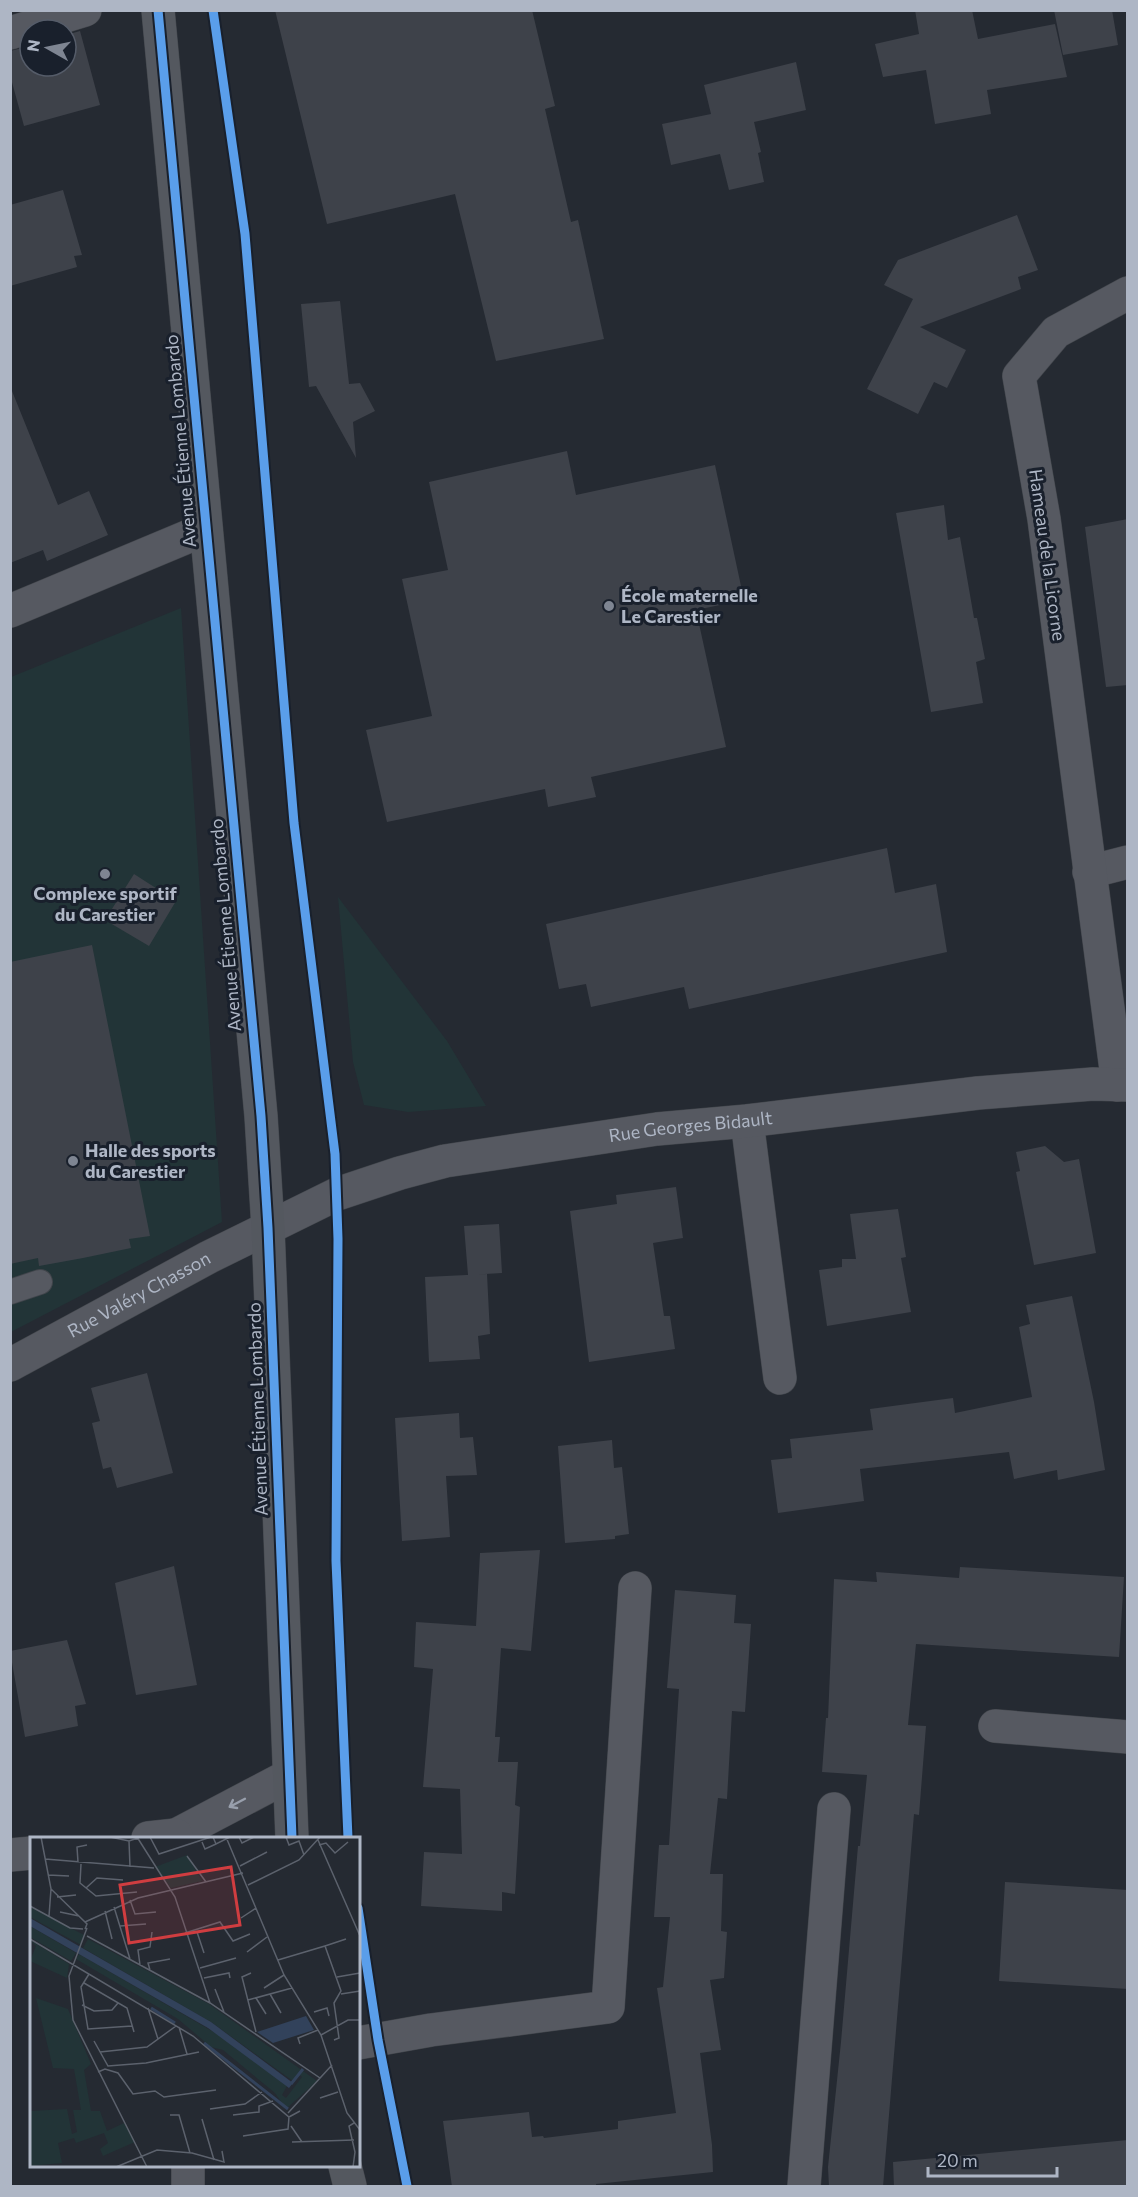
<svg xmlns="http://www.w3.org/2000/svg" width="1138" height="2197" viewBox="0 0 1138 2197" font-family="Commissioner,sans-serif">
	<rect width="100%" height="100%" fill="#252a32"/>
	<!-- green -->
	<path fill="#223437" d="M181,608L222,1222L11,1332V677Z
		M338,897L447,1041L486,1106L408,1112L364,1105L353,1062Z"/>
	<!-- building -->
	<path fill="#3e424a" d="M275,10H532L555,106L545,109L571,222L578,220L604,339L496,361L455,194L327,224Z
		M915,10H972L978,39L1055,24L1067,77L987,90L991,114L935,124L926,70L883,77L875,44L919,34Z
		M1054,10H1112L1118,45L1063,55Z
		M80,31L100,105L24,126L10,75V51L30,46V66H66V35Z
		M796,62L806,110L754,122L761,152L758,153L764,182L729,190L720,154L671,165L662,124L711,114L704,85Z
		M63,190L82,255L74,256L77,267L10,286V205Z
		M1017,215L1038,270L1018,277L1021,289L920,327L966,350L947,388L934,382L918,414L867,389L913,299L884,285L898,260Z
		M340,301L349,384L360,383L375,411L353,422L356,458L316,386L309,387L301,304Z
		M10,391H12L58,505L89,491L108,535L47,561L43,550L10,563Z
		M567,451L576,495L715,465L744,600L696,610L726,747L591,777L596,797L548,807L545,789L387,822L366,730L432,716L402,579L448,570L429,482Z
		M944,505L948,540L960,537L974,618H977L985,659L976,662L983,703L931,712L896,513Z
		M1128,519V685L1106,687L1085,527Z
		M887,848L895,893L936,884L947,952L689,1009L684,987L591,1007L586,984L559,989L546,924Z
		M134,874L176,901L149,946L105,920Z
		M92,945L150,1236L129,1239L131,1248L83,1258L39,1266L38,1258L10,1264V962Z
		M1045,1146L1064,1162L1079,1159L1096,1253L1034,1265L1016,1172L1020,1171L1016,1152Z
		M676,1187L683,1238L653,1243L664,1316H670L675,1349L589,1362L570,1211L617,1204L616,1195Z
		M898,1209L906,1257L901,1258L911,1312L827,1326L819,1270L842,1267V1259H856L850,1214Z
		M499,1224L502,1273L468,1275L464,1226Z
		M487,1274L490,1334L478,1336L480,1359L429,1362L425,1277Z
		M1072,1296L1094,1402L1105,1470L1058,1480L1057,1470L1014,1479L1009,1452L860,1469L864,1501L778,1513L771,1460L792,1458L790,1439L873,1430L870,1409L953,1398L955,1413L1032,1397L1019,1327L1030,1324L1026,1305Z
		M147,1373L173,1473L117,1488L111,1467L103,1469L92,1423L100,1421L91,1388Z
		M459,1413L460,1438L473,1437L477,1475L446,1476L450,1537L402,1541L395,1418Z
		M612,1440L614,1468L622,1467L629,1534L615,1536V1539L565,1543L558,1446Z
		M540,1550L531,1651L501,1648L495,1737H500L498,1762H518L515,1805L520,1807L515,1894L502,1892V1911L421,1906L424,1852L462,1854L460,1789L423,1787L433,1669L414,1667L416,1622L476,1626L480,1553Z
		M174,1566L197,1685L136,1695L115,1583Z
		M960,1567L1124,1577L1119,1657L916,1644L908,1725L926,1726L919,1815L914,1814L883,2187H829L828,2167L841,2042L858,1846H860L867,1775L822,1772L826,1718H828L834,1579L877,1582L876,1572L959,1578Z
		M675,1590L736,1595L734,1623L751,1624L745,1712L732,1711L727,1799L718,1798L710,1874H723L721,1931L727,1932L724,1978L710,1980L721,2050L700,2053L712,2145L713,2172L596,2184V2187H452L443,2121L529,2112L532,2137L543,2136L544,2138L618,2129V2121L676,2113L657,1988L663,1987L670,1917H654L659,1845H669L679,1689L667,1688Z
		M67,1640L86,1704L75,1706L78,1726L25,1737L10,1651Z
		M1005,1882L1128,1890V1989L999,1981Z
		M1128,2140V2187H894L893,2162Z"/>
	<g fill="none" stroke-linecap="round" stroke-linejoin="round">
		<defs>
			<path id="lane" d="M10,1292L40,1282"/>
			<g id="street">
				<path d="M10,33L85,10"/>
				<path d="M10,611L206,529"/>
				<path d="M1089,872L1128,862"/>
				<path d="M1118,1085L1044,519L1019,376L1056,332L1128,293"/>
				<path d="M747,1121L780,1378"/>
				<path id="s1" d="M10,1365L209,1257L337,1194L400,1173L445,1161L657,1129L747,1121L978,1093L1093,1084L1128,1085"/>
				<path d="M995,1726L1128,1737"/>
				<path d="M176,1835L288,1776"/>
				<path d="M148,1838L176,1835L177,1838"/>
				<path d="M10,1855L32,1853"/>
				<path d="M358,2043L431,2030L608,2007L635,1588"/>
				<path d="M188,2186V2166"/>
				<path d="M804,2186L834,1809"/>
			</g>
			<path id="secondary" d="M158,10L261,1116L268,1228L292,1838
				M345,2166L350,2186"/>
		</defs>
		<!-- lane casing -->
		<use href="#lane" stroke="#41454b" stroke-width="26"/>
		<!-- street casing -->
		<use href="#street" stroke="#41454b" stroke-width="34"/>
		<!-- secondary casing -->
		<use href="#secondary" stroke="#41454b" stroke-width="34"/>
		<!-- lane -->
		<use href="#lane" stroke="#565961" stroke-width="24"/>
		<!-- street -->
		<use href="#street" stroke="#565961" stroke-width="33"/>
		<!-- secondary -->
		<use href="#secondary" stroke="#54585f" stroke-width="33"/>
		<defs>
			<path id="cycleway" d="M158,10L261,1116L268,1228L292,1838
				M213,10L245,234L294,823L335,1154L338,1239L336,1561L348,1838
				M358,1908L378,2040L407,2186"/>
		</defs>
		<!-- cycleway casing -->
		<use href="#cycleway" stroke="#19202c" stroke-width="13"/>
		<!-- cycleway -->
		<use href="#cycleway" stroke="#5a9eea" stroke-width="9"/>
	</g>
	<!-- one-way arrows -->
	<defs><path id="oneway-shaft" d="M-6 0H5M1.5-3L5.5 0L1.5 3" fill="none" stroke-width="1.6" stroke-linecap="round" stroke-linejoin="round" transform="scale(1.5)"/></defs>
	<use stroke="#989fac" href="#oneway-shaft" transform="translate(237 1803) rotate(152)"/>
	<!-- markers -->
	<g fill="#7e8592" stroke="#19202c" stroke-width="2">
		<circle cx="609" cy="606" r="6"/>
		<circle cx="105" cy="874" r="6"/>
		<circle cx="73" cy="1161" r="6"/>
	</g>
	<g text-anchor="middle" stroke-width="6" stroke-linejoin="round" paint-order="stroke">
		<!-- street labels -->
		<g font-size="18" fill="#aeb6c5" stroke="#19202c">
			<text transform="translate(181 441) rotate(-95)" y="6">Avenue Étienne Lombardo</text>
			<text transform="translate(1047 555) rotate(82)" y="6">Hameau de la Licorne</text>
			<text transform="translate(226 925) rotate(-95)" y="6">Avenue Étienne Lombardo</text>
			<text dy="6" stroke="none"><textPath href="#s1" startOffset="730">Rue Georges Bidault</textPath></text>
			<text dy="6" stroke="none"><textPath href="#s1" startOffset="147">Rue Valéry Chasson</textPath></text>
			<text transform="translate(258 1409) rotate(-92)" y="6">Avenue Étienne Lombardo</text>
		</g>
		<!-- poi labels -->
		<g font-size="18" font-weight="bold" fill="#aeb6c5" stroke="#19202c" text-anchor="start">
			<text x="621" y="602">École maternelle<tspan x="621" dy="21">Le Carestier</tspan></text>
			<text x="105" y="900" text-anchor="middle">Complexe sportif<tspan x="105" dy="21">du Carestier</tspan></text>
			<text x="85" y="1157">Halle des sports<tspan x="85" dy="21">du Carestier</tspan></text>
		</g>
	</g>
	<!-- overview -->
	<g transform="translate(30 1837)">
		<rect width="330" height="330" fill="#252a32"/>
		<path d="M157,18L172,44L141,51L125,30ZM0,70L54,98L51,108L0,80ZM0,89L46,116L41,124L0,100ZM58,102L179,167L287,244L256,272L245,256L193,213L181,210L148,182L46,122L49,117L194,201L257,249L252,258L256,261L272,240L268,237L263,244L181,185L53,111ZM0,103L39,127L37,141L0,124L6,109ZM6,161L38,172L61,227L54,233L61,274H70L77,294L94,286L105,305L73,319L70,312L78,306L74,296L46,306L44,301L28,306L32,326L0,329V274L37,272L42,297L47,295L43,273H51L44,232L23,231Z" fill="#223437"/>
		<path d="M0,81L181,185L263,246L259,251L178,191L0,89ZM276,179L284,193L243,206L227,195Z" fill="#32425b"/>
		<path fill="none" stroke="#32425b" stroke-width="3" d="M121,171L145,186M174,206L258,272M261,247L273,232"/>
		<path fill="none" stroke="#5c626d" stroke-width="1.5" d="M11,0L21,52L57,87L55,92M21,0H40M80,0L99,4L108,1M107,0L145,60L180,166M120,0L129,17L181,0M183,0L186,7L200,0M196,0L254,138L291,198L317,276L330,293M209,0L212,6L224,0M256,0L259,8L269,4L274,18M288,3L330,99M99,4L100,30M172,5L175,12L186,7M289,8L296,6L305,16L318,5M157,19L176,45M15,22L124,31M48,25L47,10L57,8M51,27L50,46L66,59L107,55M210,29L237,15M18,38L39,39M218,48L269,23L290,0M56,51L67,41L93,43M27,60L46,58M100,63L105,77L126,75M0,69L40,91L53,92M84,70L100,122M75,74L82,102M30,75L49,79M19,79L21,52M211,81L226,71M55,85L108,61L213,36M90,89L116,87M57,91L39,139L43,183L117,330M166,92L174,116M155,96L190,85L203,104L220,97M57,99L180,166L290,241M0,102L163,199L259,280L270,274M295,109L316,102M217,115L237,100M248,123L295,109L311,154L304,166L309,201L304,203M110,128L108,113L120,110L122,95M170,131L206,121M120,133L118,126L140,122M221,136L212,140L226,195M59,137L51,150L58,192L102,189M307,140L330,136M174,141L199,136L200,141M54,146L97,171L104,195M234,151L254,138M185,152L194,175M240,157L251,176M311,157L330,154M226,161L236,177M218,163L262,151M52,168L64,174L82,173L88,166M118,171L128,202M284,175L297,171L299,179M149,190L157,217M291,198L318,183H330M64,204L78,229L116,226L169,215M270,207L268,201L288,193M70,215L117,210L146,189M68,235L75,232L88,236L103,257L125,254L134,260L186,253M290,261L308,255M180,272L215,267L232,255M258,276L302,228M140,278H149L160,316M203,278L229,275V269L243,264M172,282L184,323M261,289L272,305M213,299L258,292L259,280M262,305L324,303M86,330L127,313L162,316L194,325L192,314M323,330L325,315L319,289L324,286"/>
		<path fill="#d03d40" fill-opacity="0.15" stroke="#d03d40" stroke-width="3" d="M201,30L210,88L99,106L90,48Z"/>
		<rect width="330" height="330" fill="none" stroke="#aeb6c5" stroke-width="3"/>
	</g>
	<!-- border -->
	<rect width="1138" height="2197" fill="none" stroke="#aeb6c5" stroke-width="24"/>
	<!-- north arrow -->
	<g transform="translate(48 48) rotate(279)"><circle r="28" fill="#19202c" stroke="#555c69" stroke-width="1.5"/>
	<path d="M0-4.5L10 22L0 15L-10 22Z" fill="#7e8592"/>
	<text y="-9" font-size="16" font-weight="bold" text-anchor="middle" fill="#aeb6c5">N</text>
	</g>
	<!-- scale -->
	<path d="M928 2167v9h129v-9" fill="none" stroke="#aeb6c5" stroke-width="3"/>
	<text x="937" y="2167" font-size="18" fill="#aeb6c5" stroke="#19202c" stroke-width="4.5" paint-order="stroke">20 m</text>
</svg>
